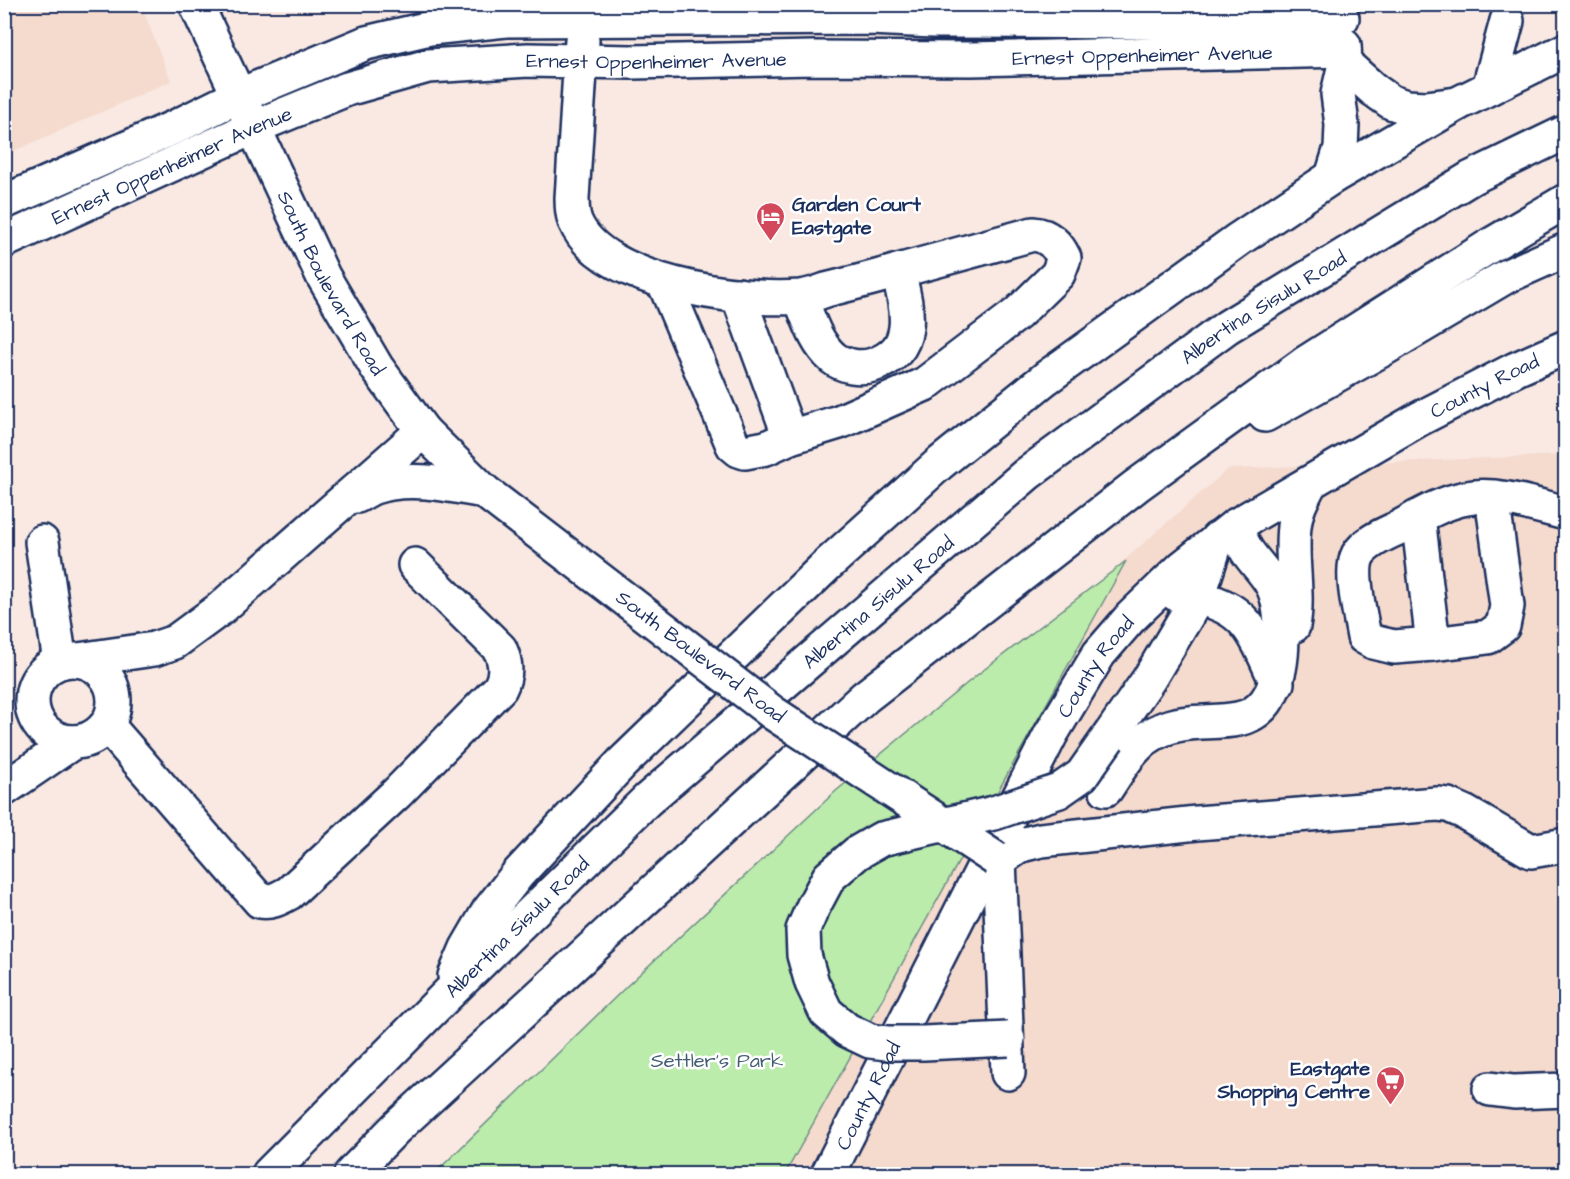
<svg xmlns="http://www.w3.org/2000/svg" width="1570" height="1179" viewBox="0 0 1570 1179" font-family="'Architects Daughter',sans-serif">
	<rect width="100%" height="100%" fill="#f9e9e2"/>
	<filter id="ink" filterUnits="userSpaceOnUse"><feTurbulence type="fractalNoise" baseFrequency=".0167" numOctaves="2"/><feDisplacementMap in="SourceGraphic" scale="12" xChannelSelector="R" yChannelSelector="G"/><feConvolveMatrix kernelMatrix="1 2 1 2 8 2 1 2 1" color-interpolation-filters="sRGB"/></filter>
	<g filter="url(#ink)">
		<!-- built -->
		<path fill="#f5dace" d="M5,4L141,5L171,81L5,155Z
			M1565,455V1174H779L772,870L1228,469Z"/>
		<!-- green -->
		<path fill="#bcecab" stroke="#6c8e84" stroke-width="1.5" d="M1126,561L785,1174H434L628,985L836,791L977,675Z"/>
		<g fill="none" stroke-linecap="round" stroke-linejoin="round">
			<defs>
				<g id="minor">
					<path id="s1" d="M196,4L323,276L377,368L423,431L484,491L629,602"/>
					<path d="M582,40L572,198C572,206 572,213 575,221C600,283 741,302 800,297C809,296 818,293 826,290C850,284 874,278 898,271C907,308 919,350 873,365C860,369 843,366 833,358C815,342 809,319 800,297"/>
					<path d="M1345,64L1374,90L1391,102L1406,107L1426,108L1457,104L1566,50"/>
					<path d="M1489,88L1507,21"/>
					<path d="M1332,177L1341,148L1342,125L1338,94L1345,64L1344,45"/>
					<path d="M4,202L175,127L238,96L366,43L430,28L506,20L870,18L934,21L1187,22L1342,18"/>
					<path id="s2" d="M4,241L254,127L347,89L428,66L528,60L632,62L813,58L971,59L1344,50"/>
					<path d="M664,282L733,445L739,450L745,452L766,448L790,437L839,422L925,384L1017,314L1058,274L1064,258C1058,245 1048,235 1033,234L898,271"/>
					<path d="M738,295L790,437"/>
					<path d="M357,496C363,493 368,489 374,487C409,475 449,485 484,491"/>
					<path d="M1492,497L1507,606L1503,626L1488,637L1433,644L1394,647L1373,642L1364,637C1361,618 1349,572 1358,555C1366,541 1386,534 1400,527C1420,516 1443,502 1467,498C1496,492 1537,506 1566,513"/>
					<path d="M1418,517L1433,644"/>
					<path d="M42,542L60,662"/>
					<path d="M1176,594C1244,603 1251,624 1277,683"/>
					<path d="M1293,626C1299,593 1290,560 1294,527C1295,511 1303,497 1310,483"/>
					<circle cx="73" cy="701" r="41"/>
					<path d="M78,660L154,649L175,642L220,609L423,431"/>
					<path d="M107,725L260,901C272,903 279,898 289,893L397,793L500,688C507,674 506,663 500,649L415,565"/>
					<path d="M1108,738L1149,679L1198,597L1217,539"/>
					<path d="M4,789L73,742"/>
					<path d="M1106,789C1121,767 1134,741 1161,730C1185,719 1213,724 1238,719C1287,710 1286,634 1277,597C1272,578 1257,566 1247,551C1242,543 1238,535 1235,526"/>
					<path d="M996,859L999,860L1021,845L1041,840L1197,823L1437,804L1448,805L1464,812L1531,851L1566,845"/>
					<path d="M999,860L1008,1073"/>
					<path d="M1490,1089L1514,1092L1566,1090"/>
					<path id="s3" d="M828,1174L1051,734L1099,654L1131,617L1183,567L1235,526L1419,419L1516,369L1566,347"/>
				</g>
				<g id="highway">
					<path d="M1265,415L1385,348L1505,277L1566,250"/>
					<path d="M455,976L467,948L488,912L518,874L622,763L827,565L939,464L1046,378L1239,239L1332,177L1457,104"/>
					<path id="s4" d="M269,1174L447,995L647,800L1027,474L1227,327L1471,178L1566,132"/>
					<path d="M351,1174L396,1128L865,697L1136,486L1304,364L1491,245L1566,201"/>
				</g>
			</defs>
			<!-- minor casing -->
			<use href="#minor" stroke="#1b2f5e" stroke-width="38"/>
			<!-- highway casing -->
			<use href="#highway" stroke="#1b2f5e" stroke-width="38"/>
			<!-- minor -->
			<use href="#minor" stroke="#fff" stroke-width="33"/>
			<!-- highway -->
			<use href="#highway" stroke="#fff" stroke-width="33"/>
			<defs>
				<path id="minor-bridge" d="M629,602L773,713L996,859
					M1008,1039L924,1043H887L870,1041L847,1030L826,1012L812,983L804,955L803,930L813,907L829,877L857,853L881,839L994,813L1059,791L1082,775L1108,738"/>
			</defs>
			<!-- minor-bridge casing -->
			<use href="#minor-bridge" stroke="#1b2f5e" stroke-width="38" stroke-linecap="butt"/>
			<!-- minor-bridge -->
			<use href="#minor-bridge" stroke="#fff" stroke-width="33"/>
		</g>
	</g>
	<!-- icons -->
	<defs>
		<symbol id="hotel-pin" viewBox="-11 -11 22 30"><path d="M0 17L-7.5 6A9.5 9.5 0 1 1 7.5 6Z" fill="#d1495b" stroke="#fff"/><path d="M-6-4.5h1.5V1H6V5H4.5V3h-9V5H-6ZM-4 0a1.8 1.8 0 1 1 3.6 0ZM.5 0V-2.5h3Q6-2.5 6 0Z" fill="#fff"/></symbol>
		<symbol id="supermarket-pin" viewBox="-11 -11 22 30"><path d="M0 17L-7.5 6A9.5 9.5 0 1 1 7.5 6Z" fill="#d1495b" stroke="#fff"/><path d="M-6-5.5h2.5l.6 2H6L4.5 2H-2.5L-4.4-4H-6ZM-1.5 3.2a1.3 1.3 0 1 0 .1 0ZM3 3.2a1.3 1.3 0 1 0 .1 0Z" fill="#fff"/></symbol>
	</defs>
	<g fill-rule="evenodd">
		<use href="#hotel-pin" x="754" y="200" width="33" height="45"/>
		<use href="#supermarket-pin" x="1374" y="1064" width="33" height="45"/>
	</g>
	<g text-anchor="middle" stroke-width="5" stroke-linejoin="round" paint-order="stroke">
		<!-- street labels -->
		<g font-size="20" fill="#1b2f5e" stroke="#fff">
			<text dy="7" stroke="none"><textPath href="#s2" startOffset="1174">Ernest Oppenheimer Avenue</textPath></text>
			<text dy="7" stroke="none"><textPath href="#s2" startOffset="688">Ernest Oppenheimer Avenue</textPath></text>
			<text dy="7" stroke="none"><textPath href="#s2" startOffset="184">Ernest Oppenheimer Avenue</textPath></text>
			<text dy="7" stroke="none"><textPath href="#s1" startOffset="310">South Boulevard Road</textPath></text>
			<text dy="7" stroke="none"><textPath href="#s4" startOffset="1322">Albertina Sisulu Road</textPath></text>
			<text dy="7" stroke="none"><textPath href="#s3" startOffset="1060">County Road</textPath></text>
			<text dy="7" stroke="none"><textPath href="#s4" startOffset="836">Albertina Sisulu Road</textPath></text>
			<text transform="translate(701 656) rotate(37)" y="7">South Boulevard Road</text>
			<text dy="7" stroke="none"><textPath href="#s3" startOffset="574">County Road</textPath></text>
			<text dy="7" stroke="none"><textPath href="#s4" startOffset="350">Albertina Sisulu Road</textPath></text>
			<text dy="7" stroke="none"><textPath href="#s3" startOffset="88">County Road</textPath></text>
		</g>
		<!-- poi labels -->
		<g font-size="20" font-weight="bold" fill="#1b2f5e" stroke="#fff" text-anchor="start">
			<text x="792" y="211">Garden Court<tspan x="792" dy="23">Eastgate</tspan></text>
			<text x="1370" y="1075" text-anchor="end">Eastgate<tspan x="1370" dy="23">Shopping Centre</tspan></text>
		</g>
		<!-- park labels -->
		<g font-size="20" fill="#435e71" stroke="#fff">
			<text x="717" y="1067">Settler's Park</text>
		</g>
	</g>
	<!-- margin -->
	<rect width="1570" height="1179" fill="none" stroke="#fff" stroke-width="24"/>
	<rect x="12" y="12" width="1546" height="1155" fill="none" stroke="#1b2f5e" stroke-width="2" filter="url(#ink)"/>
</svg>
